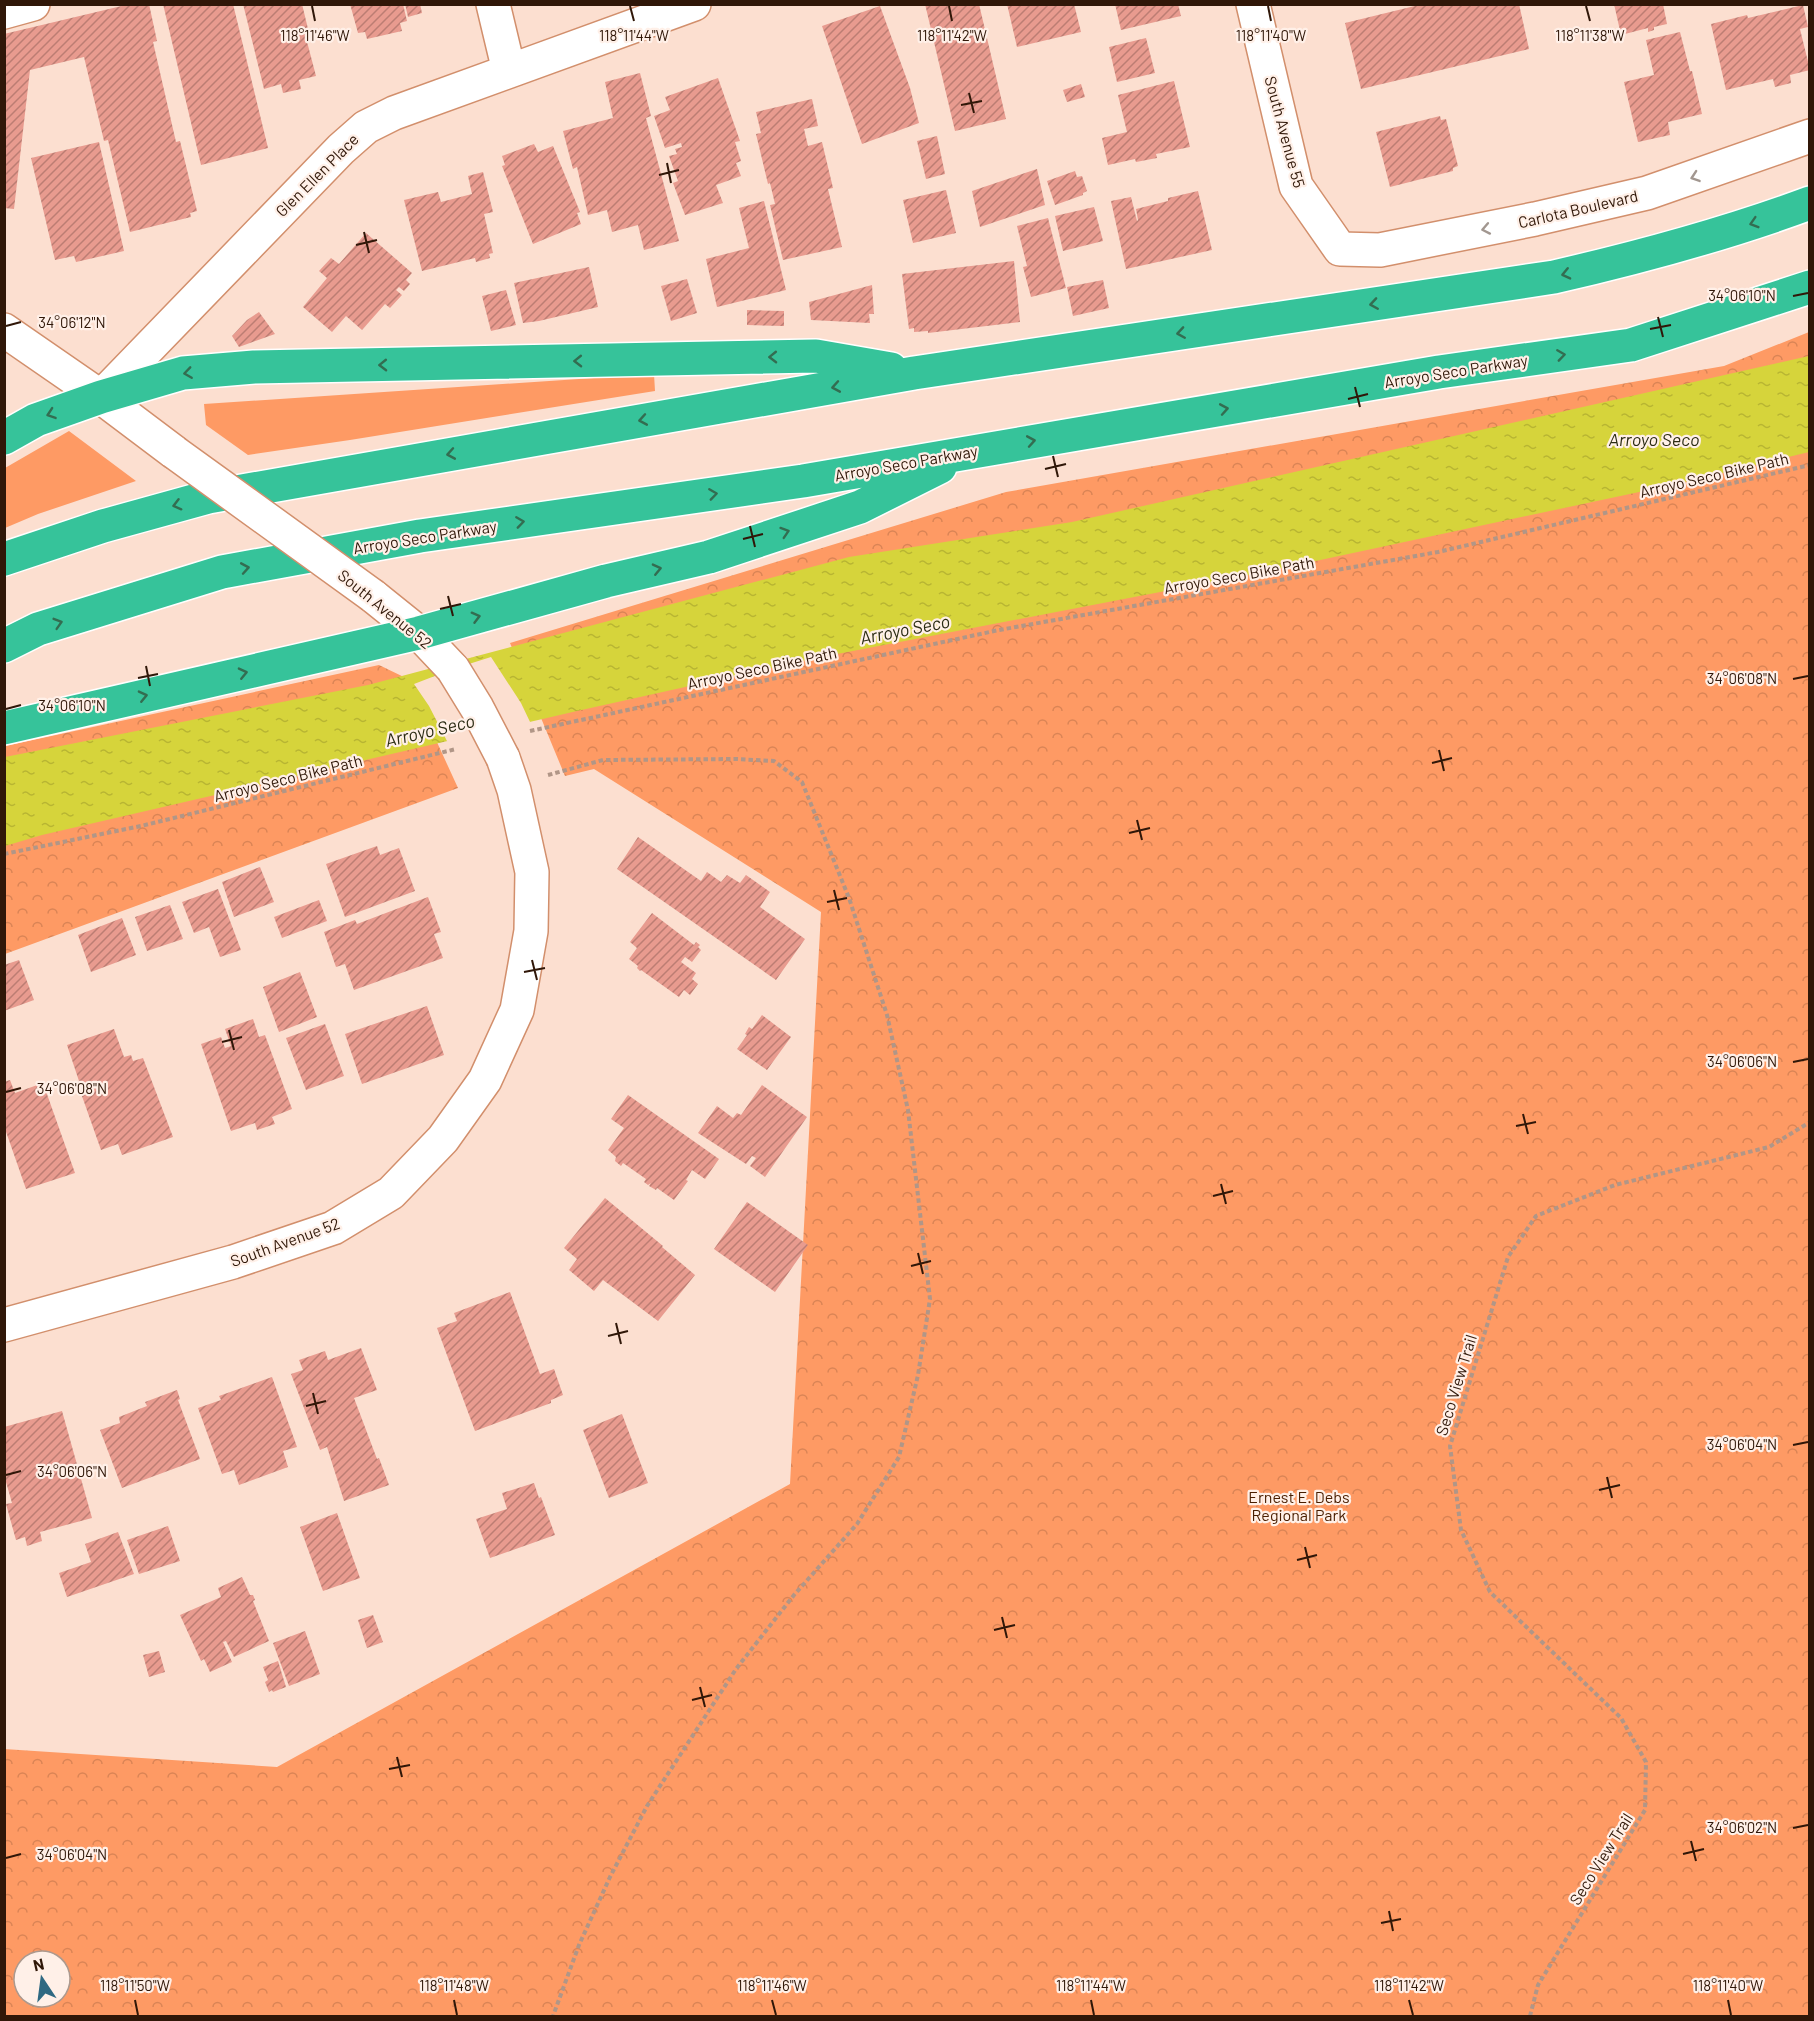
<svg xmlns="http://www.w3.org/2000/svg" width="1814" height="2021" viewBox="0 0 1814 2021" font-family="Barlow,sans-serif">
	<defs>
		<pattern id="park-crowns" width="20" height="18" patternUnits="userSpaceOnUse" patternTransform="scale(1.5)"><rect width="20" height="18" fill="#fe9a64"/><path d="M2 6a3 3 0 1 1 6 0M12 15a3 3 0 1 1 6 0" fill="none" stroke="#da8455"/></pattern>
		<pattern id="water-ripples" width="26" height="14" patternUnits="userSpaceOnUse" patternTransform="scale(1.5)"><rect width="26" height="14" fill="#d6d43b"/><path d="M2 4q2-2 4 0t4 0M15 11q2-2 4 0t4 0" fill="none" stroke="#b8b532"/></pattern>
		<pattern id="building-hatch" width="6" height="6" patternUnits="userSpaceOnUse" patternTransform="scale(1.5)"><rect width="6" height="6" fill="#e89b8f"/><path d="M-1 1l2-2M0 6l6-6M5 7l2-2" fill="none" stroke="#bc7d73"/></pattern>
	</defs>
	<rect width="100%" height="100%" fill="#fcdfd0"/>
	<!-- grass -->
	<path fill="#fe9a64" d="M654,374L655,391L350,440L248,455L206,425L204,404Z
		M69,431L136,481L38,514L5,528V468Z"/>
	<!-- park -->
	<path fill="url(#park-crowns)" fill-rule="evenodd" d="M1809,332V2016H5L4,1749L277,1767L790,1484L821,912L594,769L565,776L510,643L1006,492L1724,366ZM24,1961H60V1997H24Z
		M379,665L408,679L458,788L5,954V746Z"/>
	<!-- water -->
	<path fill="url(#water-ripples)" d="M1809,356V452L1672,485L1259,573L811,659L577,711L42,835L5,846V757L368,685L849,557L1072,522Z"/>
	<!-- pier -->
	<path fill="#fcdfd0" d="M491,657L521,703L531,724L448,743L429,706L414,684L453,669Z"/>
	<!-- building -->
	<path fill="url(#building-hatch)" d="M130,4H149L157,41L153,42L176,142L180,141L197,211L190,213L191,217L130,232L108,140L104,141L84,57L30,70L14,209L4,208V34Z
		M163,4H233L268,148L201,165Z
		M243,4H302L309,33L305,34L316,76L299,80L301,89L283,93L281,84L264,89Z
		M350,4H403L407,21L400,23L402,31L367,39L365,32L358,33Z
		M405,4H420L422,13L408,17Z
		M925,4H979L1006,119L955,131Z
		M1007,4H1074L1081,32L1017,47Z
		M1115,4H1178L1181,16L1121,30Z
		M1423,4H1519L1529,49L1361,89L1345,23Z
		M1614,4H1663L1667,24L1654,27V30L1648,32V28L1621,35Z
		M1803,5L1808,27L1800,29L1810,70L1790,75L1791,83L1775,87L1773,79L1726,90L1711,24L1747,15L1748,18Z
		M880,6L910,88L919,123L862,144L822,26Z
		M1680,32L1690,71H1692L1702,114L1668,122L1670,135L1638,142L1624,82L1654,75L1646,40Z
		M1146,38L1155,73L1117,82L1109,47Z
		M640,73L651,116L646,118L679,241L644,250L638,225L612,232L607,210L588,215L577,167L573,169L563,131L613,118L605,82Z
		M718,78L740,141L735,142L741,161L736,163L741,176L716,185L723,203L685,215L673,183L678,181L669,156L677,154L675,149L682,147L681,143L665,148L654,116L670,110L665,97Z
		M1174,81L1190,147L1156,154L1157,158L1136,162L1135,159L1108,165L1102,138L1127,132L1118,95Z
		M1081,84L1085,97L1067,102L1063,90Z
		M812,99L818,126L804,129L808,146L822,142L833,188L828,189L842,247L783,260L770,205L775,204L770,183L768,184L756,134L761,133L756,112Z
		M1440,116L1441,120L1446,119L1458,166L1453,168V171L1390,187L1376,132Z
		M937,136L945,174L926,179L917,141Z
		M99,142L124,251L76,262L74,256L55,260L31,158Z
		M534,144L538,152L553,146L580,212L577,213L581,224L533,244L502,166L505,165L502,156Z
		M1037,169L1045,205L980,227L972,191Z
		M1075,171L1077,177L1082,176L1087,191L1083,193V195L1055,205L1047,181Z
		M483,172L493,212L484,214L493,253L489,254L490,258L476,262L475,258L422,271L404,200L438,192L441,202L472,194L468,176Z
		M946,190L956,233L913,243L903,200Z
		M1198,191L1212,250L1126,269L1111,201L1131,197L1137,221L1138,220L1136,209L1168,201V198Z
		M764,201L786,290L717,307L706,259L749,248L739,208Z
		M1094,207L1103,241L1063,251L1055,216Z
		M1048,218L1066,288L1031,297L1023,267L1027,266L1017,226Z
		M366,233L412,273L406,280L410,284L404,291L399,287L396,290L402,295L390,308L385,304L362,330L346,316L332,332L303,307L327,278L319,271L331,258L339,264Z
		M1014,261L1020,322L928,333V331L914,332V328L909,329L902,274Z
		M589,267L598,307L539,321L523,323L514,283Z
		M687,279L697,313L671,321L661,286Z
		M1103,280L1109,308L1073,316L1067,287Z
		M872,285L874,314H869L870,323L811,320L809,302Z
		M506,290L516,325L491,331L482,296Z
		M747,310L784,311V326L747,325Z
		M259,312L275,334L239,347L232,336L247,320Z
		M638,837L701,881L707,872L721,882L727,875L740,883L746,875L770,892L760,907L805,939L776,980L617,869Z
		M377,846L380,855L399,848L415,891L345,917L326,864Z
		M260,867L274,902L234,917L222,882Z
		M218,889L241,950L220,957L209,927L194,933L182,902Z
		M428,897L441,932L434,934L443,958L354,990L345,964L336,967L324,932L355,920L357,924Z
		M319,900L327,921L282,938L274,917Z
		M170,905L183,939L147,951L135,917Z
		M652,913L694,945L696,942L700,945L698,947L701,950L692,962L685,957L681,962L696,973L692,979L698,984L690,995L684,990L679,997L641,970L640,971L637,968L638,966L629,959L637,948L630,942Z
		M122,918L136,955L91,972L78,935Z
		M19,960L34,1000L4,1011V965Z
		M300,972L317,1017L279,1032L263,987Z
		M427,1006L444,1055L362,1084L345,1034Z
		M762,1015L791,1037L767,1070L737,1049L747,1035L745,1034L749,1027L752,1029Z
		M253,1019L259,1037L265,1035L292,1109L272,1117L275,1124L257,1130L255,1123L231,1131L201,1044L221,1037L225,1048L231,1046L225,1029Z
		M325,1024L344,1076L306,1090L286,1038Z
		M114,1029L124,1057L131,1055L133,1061L143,1058L173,1137L122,1155L118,1144L101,1150L77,1082L79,1081L67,1045Z
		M10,1080L15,1093L43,1083L75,1173L26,1189L4,1126V1082Z
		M762,1085L807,1117L765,1177L750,1166L756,1158L752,1156L746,1164L698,1133L717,1106L733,1118L737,1113L741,1115Z
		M628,1095L719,1159L705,1179L692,1170L686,1180L688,1181L674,1200L657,1188L656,1190L649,1186L651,1183L648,1185L644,1182L646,1179L623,1163L621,1166L615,1161L616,1157L608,1150L624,1128L611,1119Z
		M605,1198L663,1246L662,1247L695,1275L658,1321L603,1280L594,1291L569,1270L577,1259L564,1248Z
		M747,1202L808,1245L775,1292L714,1249Z
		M510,1292L540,1374L554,1369L563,1395L551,1400V1403L475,1431L437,1328L457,1321L454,1313Z
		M361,1348L377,1390L354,1398L377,1459L379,1458L389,1485L344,1501L327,1447L320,1450L291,1374L303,1370L299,1360L325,1351L328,1360Z
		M272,1377L297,1447L283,1451L288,1467L239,1485L234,1470L222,1474L198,1408L221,1400L219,1396Z
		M177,1390L180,1399L178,1400L200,1459L122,1488L100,1430L120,1423L119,1417L147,1406L145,1402Z
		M62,1411L92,1518L40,1532L42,1541L27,1546L25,1537L16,1540L6,1504L12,1503L6,1482L4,1483V1427Z
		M622,1414L648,1483L609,1498L583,1430Z
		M534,1483L539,1498L541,1497L555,1535L490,1558L476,1519L507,1509L502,1493Z
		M337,1513L360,1578L323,1591L300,1527Z
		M168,1526L180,1561L139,1574L127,1540Z
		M118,1532L134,1574L67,1597L59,1573L91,1562L85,1544Z
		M242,1577L250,1595H253L255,1600L253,1601L269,1641L234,1657L226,1641L223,1642L232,1662L210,1672L204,1659L201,1661L180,1615L221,1597L218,1588Z
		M373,1615L383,1642L367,1648L358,1620Z
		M305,1631L320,1674L289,1686L273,1643Z
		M159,1651L165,1672L149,1677L143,1655Z
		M278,1661L286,1687L273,1692L272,1690L269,1692L265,1682L268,1680L263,1667Z"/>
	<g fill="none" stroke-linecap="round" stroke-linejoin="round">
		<defs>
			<path id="minor" d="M493,4L509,71
				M1253,4L1296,186L1340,249L1380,250L1535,219L1647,193L1810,136
				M4,12L33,4
				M4,330L101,397L174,452
				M101,397L341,149L366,127L394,113L694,4
				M373,596L419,633L453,669
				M4,1325L233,1262L333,1228L391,1193L443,1139L485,1080L517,1010L531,931L532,872L514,790L503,758"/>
			<path id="highway" d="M4,438L36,420L101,397L183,373L254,367L816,356L891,369
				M4,559L103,526L208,497L914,373L1554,277C1641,257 1726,234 1810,203
				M4,646L38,629L222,572L420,536L803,481L1439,372L1631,345L1810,287
				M4,728L419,633L606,581L709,557L860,507L940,467"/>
		</defs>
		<!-- minor casing -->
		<use href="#minor" stroke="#d28f6c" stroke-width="36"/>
		<!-- highway casing -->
		<use href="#highway" stroke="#fff" stroke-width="36"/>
		<!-- path -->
		<path stroke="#b19687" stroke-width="4" stroke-dasharray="4.5 3" stroke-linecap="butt" d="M530,731L999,630L1438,552L1810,465
			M548,775L603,760L736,759L774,761L802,782L849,898L887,1015L908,1110L930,1299L918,1375L899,1457L857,1524L794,1595L736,1669L647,1806L610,1877L579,1945L553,2016
			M4,854L141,826L456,749
			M1530,2016L1538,1985L1645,1810L1646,1762L1621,1718L1490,1592L1461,1530L1450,1446L1508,1257L1536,1216L1615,1185L1769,1147L1810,1122"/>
		<!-- minor -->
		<use href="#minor" stroke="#fff" stroke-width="33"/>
		<!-- highway -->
		<use href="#highway" stroke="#36c39a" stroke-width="33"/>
		<defs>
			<path id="minor-bridge" d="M174,452L373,596
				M453,669L477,708L503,758"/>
		</defs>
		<!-- minor-bridge casing -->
		<use href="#minor-bridge" stroke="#d28f6c" stroke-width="36" stroke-linecap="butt"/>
		<!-- minor-bridge -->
		<use href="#minor-bridge" stroke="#fff" stroke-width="33"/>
	</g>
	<!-- one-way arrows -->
	<defs><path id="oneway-chevron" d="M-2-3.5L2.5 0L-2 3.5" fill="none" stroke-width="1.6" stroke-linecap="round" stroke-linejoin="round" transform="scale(1.5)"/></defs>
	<g stroke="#a29790">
		<use href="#oneway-chevron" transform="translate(1695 177) rotate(161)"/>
		<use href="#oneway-chevron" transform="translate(1486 229) rotate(169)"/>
	</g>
	<g stroke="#336d51">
		<use href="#oneway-chevron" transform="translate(1754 223) rotate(163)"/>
		<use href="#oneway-chevron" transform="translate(1566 274) rotate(167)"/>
		<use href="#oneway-chevron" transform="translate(1374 304) rotate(171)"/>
		<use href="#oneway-chevron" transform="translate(1181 333) rotate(171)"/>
		<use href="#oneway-chevron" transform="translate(1561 355) rotate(-8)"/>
		<use href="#oneway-chevron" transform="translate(773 357) rotate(179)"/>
		<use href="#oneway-chevron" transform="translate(578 361) rotate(179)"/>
		<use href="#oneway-chevron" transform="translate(383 365) rotate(179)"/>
		<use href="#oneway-chevron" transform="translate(188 373) rotate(172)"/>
		<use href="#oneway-chevron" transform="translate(836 387) rotate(170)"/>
		<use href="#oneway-chevron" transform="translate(1224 409) rotate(-10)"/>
		<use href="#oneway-chevron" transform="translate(51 414) rotate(161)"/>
		<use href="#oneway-chevron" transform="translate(643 420) rotate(170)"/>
		<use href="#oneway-chevron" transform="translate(1031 441) rotate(-10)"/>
		<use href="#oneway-chevron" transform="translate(451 454) rotate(170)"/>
		<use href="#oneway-chevron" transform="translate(713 494) rotate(-8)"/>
		<use href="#oneway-chevron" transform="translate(177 505) rotate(165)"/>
		<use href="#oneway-chevron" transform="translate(520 522) rotate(-8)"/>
		<use href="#oneway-chevron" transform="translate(785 532) rotate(-18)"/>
		<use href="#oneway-chevron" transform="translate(245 568) rotate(-10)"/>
		<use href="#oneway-chevron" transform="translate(657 569) rotate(-13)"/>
		<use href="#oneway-chevron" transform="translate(476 617) rotate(-15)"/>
		<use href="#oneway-chevron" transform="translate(58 623) rotate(-17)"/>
		<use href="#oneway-chevron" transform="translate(243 673) rotate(-13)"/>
		<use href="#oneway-chevron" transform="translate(143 696) rotate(-13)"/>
	</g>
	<!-- ticks -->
	<path fill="none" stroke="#301708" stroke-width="2" d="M312,6L315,21M630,6L634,21M949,6L952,21M1268,6L1271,21M1586,6L1590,21M969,93L974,113M961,105L982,101M667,163L671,183M659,175L679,170M364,232L369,253M356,245L377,240M1793,296L1808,293M1658,317L1663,337M6,326L21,322M1650,329L1671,325M1355,387L1360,407M1348,399L1368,394M1053,456L1058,477M1045,469L1066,464M750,526L755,547M743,539L763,534M448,596L453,616M440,609L461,604M146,666L150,686M138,678L158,674M1793,679L1808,676M6,709L21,705M1439,750L1444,771M1432,763L1452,758M1137,820L1142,840M1129,833L1150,828M834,890L839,910M827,902L847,898M532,960L537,980M524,972L545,968M229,1030L234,1050M222,1042L242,1037M1793,1062L1808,1059M6,1092L21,1088M1523,1114L1528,1134M1516,1126L1536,1122M1221,1184L1226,1204M1213,1196L1233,1191M918,1253L923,1274M911,1266L931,1261M616,1323L621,1344M608,1336L628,1331M313,1393L318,1414M306,1406L326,1401M1793,1445L1808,1442M6,1475L21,1471M1607,1477L1612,1498M1599,1490L1620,1485M1305,1547L1310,1568M1297,1560L1317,1555M1002,1617L1007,1638M994,1630L1015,1625M700,1687L705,1707M692,1700L712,1695M397,1757L402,1777M389,1769L410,1765M1793,1828L1808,1825M1691,1841L1696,1861M1683,1854L1704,1849M6,1858L21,1854M1389,1911L1393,1931M1381,1923L1401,1919M135,2000L138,2015M454,2000L457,2015M772,2000L776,2015M1091,2000L1094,2015M1409,2000L1413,2015M1728,2000L1731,2015"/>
	<g text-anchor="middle" stroke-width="4.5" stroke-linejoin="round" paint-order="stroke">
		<!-- street labels -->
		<g font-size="16" fill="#301708" stroke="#fff0e8">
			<text transform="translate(1285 132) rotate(75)" y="6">South Avenue 55</text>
			<text transform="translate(317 175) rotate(-45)" y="6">Glen Ellen Place</text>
			<text transform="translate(1578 209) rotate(-13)" y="6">Carlota Boulevard</text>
			<text transform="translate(1456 371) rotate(-9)" y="6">Arroyo Seco Parkway</text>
			<text transform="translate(906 463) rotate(-10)" y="6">Arroyo Seco Parkway</text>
			<text transform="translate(1714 475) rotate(-13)" y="6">Arroyo Seco Bike Path</text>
			<text transform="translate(425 537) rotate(-9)" y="6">Arroyo Seco Parkway</text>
			<text transform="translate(1239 575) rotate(-10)" y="6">Arroyo Seco Bike Path</text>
			<text transform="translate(385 609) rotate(39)" y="6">South Avenue 52</text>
			<text transform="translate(762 668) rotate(-12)" y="6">Arroyo Seco Bike Path</text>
			<text transform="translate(288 778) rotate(-14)" y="6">Arroyo Seco Bike Path</text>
			<text transform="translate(285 1242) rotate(-20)" y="6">South Avenue 52</text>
			<text transform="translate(1456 1385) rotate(-73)" y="6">Seco View Trail</text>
			<text transform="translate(1601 1859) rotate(-58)" y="6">Seco View Trail</text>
		</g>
		<!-- park labels -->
		<g font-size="16" fill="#4a1e01" stroke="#fff0e8">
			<text x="1299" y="1503">Ernest E. Debs<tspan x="1299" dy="18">Regional Park</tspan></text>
		</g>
		<!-- water labels -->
		<g font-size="18" font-style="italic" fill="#2b2b13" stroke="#fff0e8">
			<text x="1654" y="446">Arroyo Seco</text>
			<text transform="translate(905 630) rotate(-11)" y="6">Arroyo Seco</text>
			<text transform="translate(430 731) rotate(-13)" y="6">Arroyo Seco</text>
		</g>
	</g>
	<g font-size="15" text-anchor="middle" fill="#301708" stroke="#fff0e8" stroke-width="4.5" stroke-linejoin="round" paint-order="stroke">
		<text x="315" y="41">118°11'46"W</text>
		<text x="634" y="41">118°11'44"W</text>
		<text x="952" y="41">118°11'42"W</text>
		<text x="1271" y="41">118°11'40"W</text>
		<text x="1590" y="41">118°11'38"W</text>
		<text x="1742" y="301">34°06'10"N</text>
		<text x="72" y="328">34°06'12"N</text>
		<text x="1742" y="684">34°06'08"N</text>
		<text x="72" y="711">34°06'10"N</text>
		<text x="1742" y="1067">34°06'06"N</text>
		<text x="72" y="1094">34°06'08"N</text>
		<text x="1742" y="1450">34°06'04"N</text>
		<text x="72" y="1477">34°06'06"N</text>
		<text x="1742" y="1833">34°06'02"N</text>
		<text x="72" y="1860">34°06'04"N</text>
		<text x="135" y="1991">118°11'50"W</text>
		<text x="454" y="1991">118°11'48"W</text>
		<text x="772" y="1991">118°11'46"W</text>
		<text x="1091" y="1991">118°11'44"W</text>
		<text x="1409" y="1991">118°11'42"W</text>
		<text x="1728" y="1991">118°11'40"W</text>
	</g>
	<!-- border -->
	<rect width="1814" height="2021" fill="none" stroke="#301708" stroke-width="12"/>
	<!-- north arrow -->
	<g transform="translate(42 1979) rotate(347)"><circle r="28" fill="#fff0e8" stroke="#ac998e" stroke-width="1.5"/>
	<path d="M0-4.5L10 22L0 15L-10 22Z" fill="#2f6982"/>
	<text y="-9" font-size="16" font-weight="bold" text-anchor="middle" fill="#301708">N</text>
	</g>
</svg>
